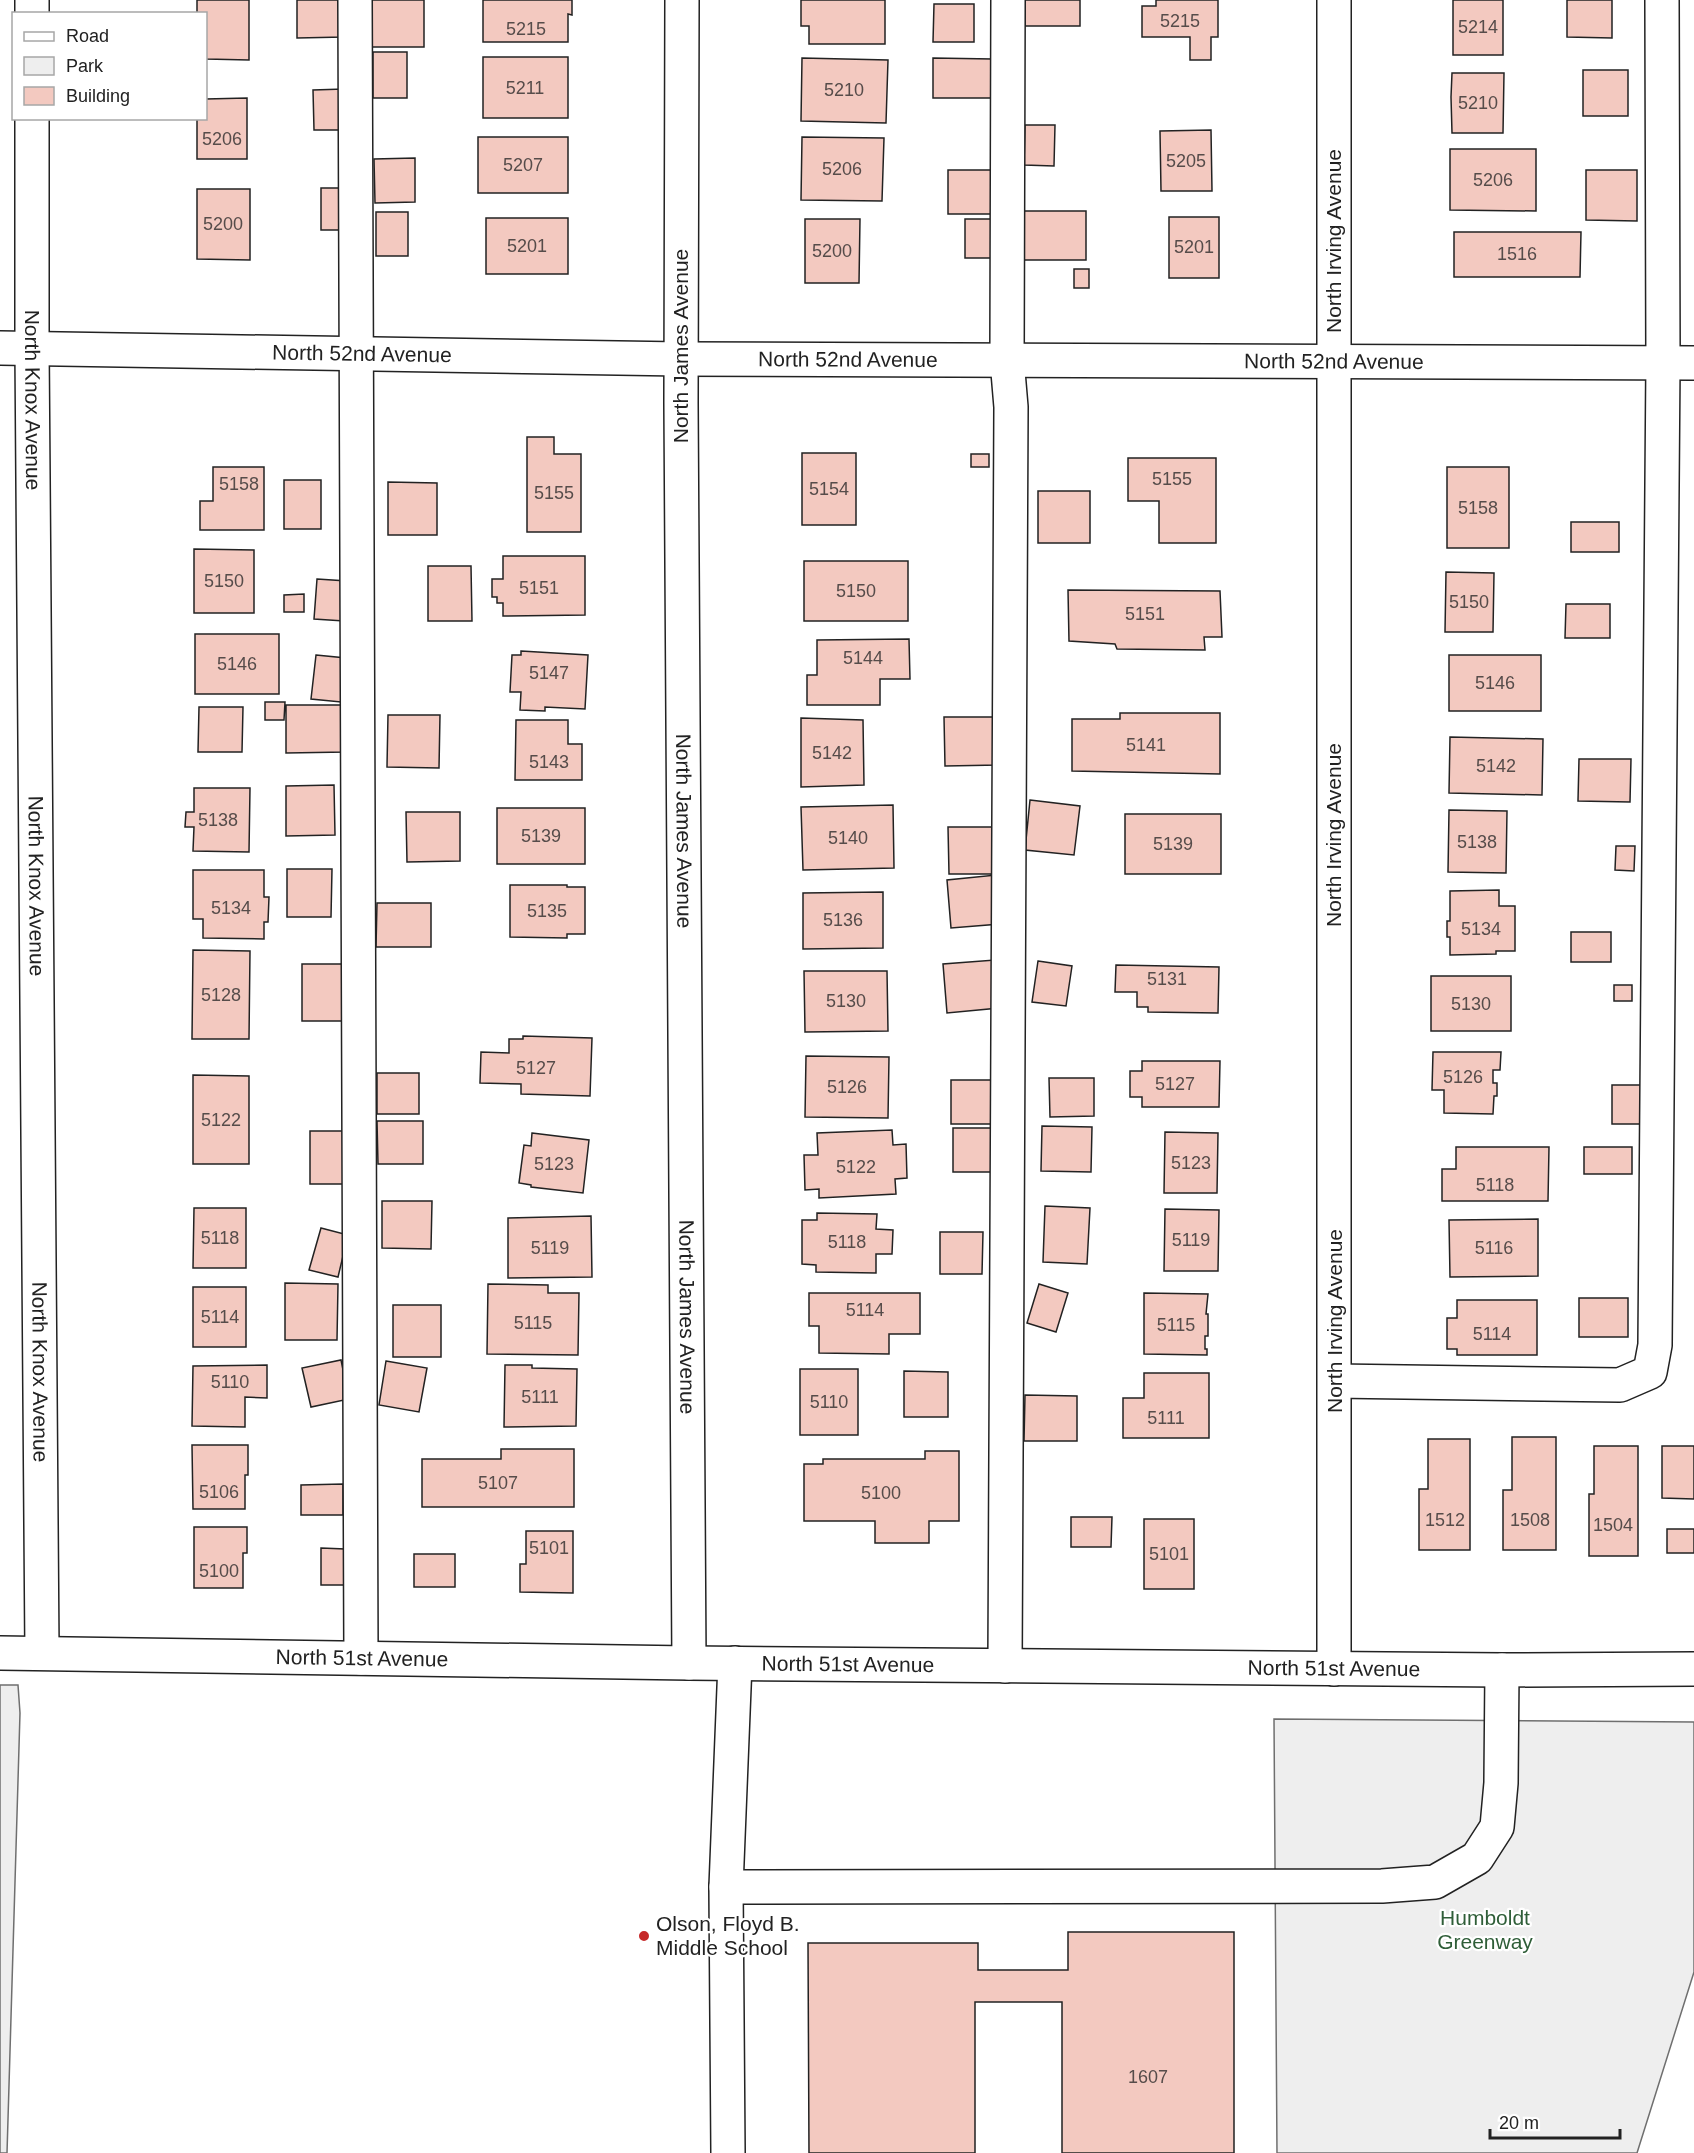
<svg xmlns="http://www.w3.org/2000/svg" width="1694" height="2153" viewBox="0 0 1694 2153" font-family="Helvetica,sans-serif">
	<rect width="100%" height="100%" fill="#fff"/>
	<!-- green -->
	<path fill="#eee" stroke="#6f6f6f" stroke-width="1.5" d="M0,1685H18L20,1713L7,2153H0Z
		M1274,1719L1694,1722V1972L1637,2153H1277Z"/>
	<!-- building -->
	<path fill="#f3c9c0" stroke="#222" stroke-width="1.5" d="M197,0H249V60L206,59V14H197Z
		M297,0H344V37L297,38Z
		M372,0H424V47H372Z
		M483,0H572V15L568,14V42H483Z
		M801,0H885V44H809V26H801Z
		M1025,0H1080V26H1025Z
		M1156,0H1218V37H1211V60H1190V37H1142V6H1156Z
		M1453,0H1503V55H1453Z
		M1567,0H1612V38L1567,37Z
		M934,4H974V42H933Z
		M373,52H407V98H373Z
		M483,57H568V118H483Z
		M802,58L888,60L886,123L801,121Z
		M933,58L992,59V98H933Z
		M1583,70H1628V116H1583Z
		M1452,73H1504L1503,133H1452L1451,97Z
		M344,89V130H314L313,90Z
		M247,98V159H197V118H206V99Z
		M1025,125H1055L1054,166L1024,165Z
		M1211,130L1212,191H1161L1160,131Z
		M478,137H568V193H478Z
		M802,137L884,138L882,201L801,200Z
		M1450,149H1536V211L1450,210Z
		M415,158V202L375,203L374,159Z
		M948,170H994V214H948Z
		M1586,170H1637V221L1586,220Z
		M321,188H345V230H321Z
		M197,189H250V260L197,259Z
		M1019,211H1086V260H1019Z
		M376,212H408V256H376Z
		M1169,217H1219V278H1169Z
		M486,218H568V274H486Z
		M805,219H860L859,283H805Z
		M965,219H992V258H965Z
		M1454,232H1581L1580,277H1454Z
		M1074,269H1089V288H1074Z
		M527,437H554V454H581V532H527Z
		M802,453H856V525H802Z
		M971,454H989V467H971Z
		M1128,458H1216V543H1159V501H1128Z
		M213,467H264V530H200V501H213Z
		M1447,467H1509V548H1447Z
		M284,480H321V529H284Z
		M388,482L437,483V535H388Z
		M1038,491H1090V543H1038Z
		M1571,522H1619V552H1571Z
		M194,549L254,550V613H194Z
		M503,556H585V615L503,616V603H497V597H492V579H503Z
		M804,561H908V621H804Z
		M428,566H471L472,621H428Z
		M1446,572L1494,573L1493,632H1445Z
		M317,579L347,581L344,621L314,619Z
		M1068,590L1220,591L1222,637H1204L1205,650L1117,649L1115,644L1069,641Z
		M304,594V612H284V595Z
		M1566,604H1610V638H1565Z
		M195,634H279V694H195Z
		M909,639L910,679H880V705H807V675H817V640Z
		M521,651L588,655L585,709L545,707V711L520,710L521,692H510L512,655H521Z
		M316,655L346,658L341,702L311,699Z
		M1449,655H1541V711H1449Z
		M265,702H285L284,720H265Z
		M286,705H346V752L286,753Z
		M199,707H243L242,752H198Z
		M1120,713H1220V774L1072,771V719H1120Z
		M388,715H440L439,768L387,767Z
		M944,717H998L999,765L945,766Z
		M801,718L863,720L864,785L801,787Z
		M516,720H568V744H582V780H515Z
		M1450,737L1543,739L1542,795L1449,793Z
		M1579,759H1631L1630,802L1578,801Z
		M334,785L335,835L286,836V786Z
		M194,788H250L249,852L193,851L194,827H185L186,812H194Z
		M1030,800L1080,806L1074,855L1025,850Z
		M893,805L894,868L803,870L801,807Z
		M497,808H585V864H497Z
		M1449,810L1507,811L1506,873L1448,872Z
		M406,812H460V861L407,862Z
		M1125,814H1221V874H1125Z
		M948,827H997V874H949Z
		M1616,846H1635L1634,871L1615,870Z
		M287,869H332L331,917H287Z
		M193,870H264V897H269L268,922H264V939L203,938V919H193Z
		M996,875L1000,924L951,928L947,880Z
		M510,885H567V887H585V934H567V938L510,937Z
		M1499,890V906H1515V951H1496V954L1450,955V937H1447V921H1450V891Z
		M883,892V948L803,949V893Z
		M377,903H431V947H376Z
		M1571,932H1611V962H1571Z
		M193,950L250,951L249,1039H192Z
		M995,960L999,1008L947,1013L943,964Z
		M1038,961L1072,966L1066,1006L1032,1002Z
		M302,964H347V1021H302Z
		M1116,965L1219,967L1218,1013L1148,1012V1007H1137V992H1115Z
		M804,971H887L888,1031L805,1032Z
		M1431,976H1511V1031H1431Z
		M1614,985H1632V1001H1614Z
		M523,1036L592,1038L590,1096L521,1094V1084L480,1083L481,1052L509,1053V1039H523Z
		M1433,1052H1501L1500,1070H1493V1083H1497V1096H1494L1493,1114L1444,1113V1090H1432Z
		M806,1056L889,1057L888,1118L805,1117Z
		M1142,1061H1220L1219,1107H1142V1097H1130V1071H1142Z
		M377,1073H419V1114H377Z
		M193,1075L249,1076V1164H193Z
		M1049,1078H1094V1116L1050,1117Z
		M951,1080H1000V1124H951Z
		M1612,1085H1642V1124H1612Z
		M377,1121H423V1164H378Z
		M1042,1126L1092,1127L1091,1172L1041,1171Z
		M953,1128H999V1172H953Z
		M892,1130L893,1145L906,1144L907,1178L895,1179L896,1194L819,1198V1189L805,1190L804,1155H818L817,1133Z
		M310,1131H351V1184H310Z
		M1165,1132L1218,1133L1217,1193H1164Z
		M532,1133L589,1140L583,1193L531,1187V1185L519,1183L524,1145L531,1146Z
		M1456,1147H1549L1548,1201H1442V1169H1456Z
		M1584,1147H1632V1174H1584Z
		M382,1201H432L431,1249L382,1248Z
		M1045,1206L1090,1208L1087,1264L1043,1262Z
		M194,1208H246V1268H193Z
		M1165,1209L1219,1210L1218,1271H1164Z
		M817,1213L877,1214L876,1229L893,1230L892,1254H876V1273L816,1272V1265L802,1264V1220H817Z
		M591,1216L592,1277L508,1278V1218Z
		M1538,1219V1276L1450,1277L1449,1220Z
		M321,1228L348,1235L338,1277L309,1270Z
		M940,1232H983L982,1274H940Z
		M285,1283L338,1284L337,1340H285Z
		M488,1284L548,1285V1293H579L578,1355L487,1354Z
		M1039,1284L1068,1293L1056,1332L1027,1323Z
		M193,1287H246V1347H193Z
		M809,1293H920V1334H889V1354L819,1353V1326H809Z
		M1144,1293L1208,1294L1206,1314H1208V1336H1205V1349H1207V1355L1144,1354Z
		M1579,1298H1628V1337H1579Z
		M1457,1300H1537V1355H1457V1349H1447V1318H1457Z
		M393,1305H441V1357H393Z
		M341,1360L349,1399L311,1407L302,1368Z
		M386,1361L427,1368L419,1412L379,1405Z
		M267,1365V1398L245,1397V1427L192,1426L193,1366Z
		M505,1365H532V1368L577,1369L576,1426L504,1427Z
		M800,1369H858V1435H800Z
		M904,1371L948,1372V1417H904Z
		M1144,1373H1209V1438H1123V1398H1144Z
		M1025,1395L1077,1396V1441H1024Z
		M1512,1437H1556V1550H1503V1490H1512Z
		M1428,1439H1470V1550H1419V1489H1428Z
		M192,1445H248V1475H245V1509H193Z
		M1594,1446H1638V1556H1589V1494H1594Z
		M1662,1446H1694V1499L1662,1498Z
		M501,1449H574V1507H422V1459H501Z
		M925,1451H959V1521H929V1543H875V1521H804V1464H823V1459H925Z
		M343,1484V1515H301V1485Z
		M1071,1517H1112L1111,1547H1071Z
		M1144,1519H1194V1589H1144Z
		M194,1527H247V1553H243V1588H194Z
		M1667,1529H1694V1553H1667Z
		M526,1531H573V1593L520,1592V1564H526Z
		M321,1548L345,1549V1585H321Z
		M414,1554H455V1587H414Z
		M1068,1932H1234V2153H1062V2002H975V2153H809L808,1943H978V1970H1068Z"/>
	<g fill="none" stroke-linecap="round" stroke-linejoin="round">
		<defs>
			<g id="minor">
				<path d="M355,0L361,1658"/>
				<path id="s1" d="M682,0L681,403L689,1663"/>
				<path d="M1334,0V1669"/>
				<path d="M32,14V0"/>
				<path id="s2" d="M32,118V348L42,1653"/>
				<path id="s3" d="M0,348L681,359L1694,363"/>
				<path d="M1335,1381L1620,1385L1650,1372L1655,1345L1663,363L1662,0"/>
				<path id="s4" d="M0,1653L689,1663L1502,1670L1694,1669"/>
				<path d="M735,1663L726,1887L1382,1886L1435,1882L1477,1858L1497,1827L1501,1783L1502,1670"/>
				<path d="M1005,1666L1011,407L1007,360L1008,0"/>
				<path d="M726,1887L728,2153"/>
			</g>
		</defs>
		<!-- minor casing -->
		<use href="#minor" stroke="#222" stroke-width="36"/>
		<!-- minor -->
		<use href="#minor" stroke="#fff" stroke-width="33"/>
	</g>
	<!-- markers -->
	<circle fill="#c62828" stroke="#fff" stroke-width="2" cx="644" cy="1936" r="6"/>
	<g text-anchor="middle" stroke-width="4.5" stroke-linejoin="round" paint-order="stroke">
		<!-- number labels -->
		<g font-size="18" fill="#564c4a">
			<text x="1180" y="27">5215</text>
			<text x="1478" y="33">5214</text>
			<text x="526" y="35">5215</text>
			<text x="525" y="94">5211</text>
			<text x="844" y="96">5210</text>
			<text x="1478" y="109">5210</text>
			<text x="222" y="145">5206</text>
			<text x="1186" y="167">5205</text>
			<text x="523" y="171">5207</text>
			<text x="842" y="175">5206</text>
			<text x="1493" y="186">5206</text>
			<text x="223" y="230">5200</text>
			<text x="527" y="252">5201</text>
			<text x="1194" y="253">5201</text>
			<text x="832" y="257">5200</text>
			<text x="1517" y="260">1516</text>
			<text x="1172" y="485">5155</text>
			<text x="239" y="490">5158</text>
			<text x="829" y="495">5154</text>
			<text x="554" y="499">5155</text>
			<text x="1478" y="514">5158</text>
			<text x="224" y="587">5150</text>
			<text x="539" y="594">5151</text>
			<text x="856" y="597">5150</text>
			<text x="1469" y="608">5150</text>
			<text x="1145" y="620">5151</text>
			<text x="863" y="664">5144</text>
			<text x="237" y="670">5146</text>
			<text x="549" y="679">5147</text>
			<text x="1495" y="689">5146</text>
			<text x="1146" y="751">5141</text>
			<text x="832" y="759">5142</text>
			<text x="549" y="768">5143</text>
			<text x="1496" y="772">5142</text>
			<text x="218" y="826">5138</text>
			<text x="541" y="842">5139</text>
			<text x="848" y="844">5140</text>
			<text x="1477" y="848">5138</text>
			<text x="1173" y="850">5139</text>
			<text x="231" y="914">5134</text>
			<text x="547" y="917">5135</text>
			<text x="843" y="926">5136</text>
			<text x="1481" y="935">5134</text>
			<text x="1167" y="985">5131</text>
			<text x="221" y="1001">5128</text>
			<text x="846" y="1007">5130</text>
			<text x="1471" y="1010">5130</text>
			<text x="536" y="1074">5127</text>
			<text x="1463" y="1083">5126</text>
			<text x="1175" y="1090">5127</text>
			<text x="847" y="1093">5126</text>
			<text x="221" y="1126">5122</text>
			<text x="1191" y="1169">5123</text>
			<text x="554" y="1170">5123</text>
			<text x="856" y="1173">5122</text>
			<text x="1495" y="1191">5118</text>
			<text x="220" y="1244">5118</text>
			<text x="1191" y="1246">5119</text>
			<text x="847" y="1248">5118</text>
			<text x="550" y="1254">5119</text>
			<text x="1494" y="1254">5116</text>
			<text x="865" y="1316">5114</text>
			<text x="220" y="1323">5114</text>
			<text x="533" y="1329">5115</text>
			<text x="1176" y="1331">5115</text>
			<text x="1492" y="1340">5114</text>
			<text x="230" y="1388">5110</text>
			<text x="540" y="1403">5111</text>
			<text x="829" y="1408">5110</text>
			<text x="1166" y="1424">5111</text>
			<text x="498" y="1489">5107</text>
			<text x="219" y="1498">5106</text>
			<text x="881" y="1499">5100</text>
			<text x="1445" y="1526">1512</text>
			<text x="1530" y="1526">1508</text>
			<text x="1613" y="1531">1504</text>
			<text x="549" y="1554">5101</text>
			<text x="1169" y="1560">5101</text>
			<text x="219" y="1577">5100</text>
			<text x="1148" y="2083">1607</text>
		</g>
		<!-- street labels -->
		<g font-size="21" fill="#222" stroke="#fff">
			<text transform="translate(1334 241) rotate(-90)" y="7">North Irving Avenue</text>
			<text transform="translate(681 346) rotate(-90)" y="7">North James Avenue</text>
			<text dy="7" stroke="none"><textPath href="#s3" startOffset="362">North 52nd Avenue</textPath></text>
			<text dy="7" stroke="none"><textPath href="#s3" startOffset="848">North 52nd Avenue</textPath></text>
			<text dy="7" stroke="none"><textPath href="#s3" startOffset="1334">North 52nd Avenue</textPath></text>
			<text dy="7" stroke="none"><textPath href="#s2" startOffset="282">North Knox Avenue</textPath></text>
			<text dy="7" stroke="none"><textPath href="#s1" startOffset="831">North James Avenue</textPath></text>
			<text transform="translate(1334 835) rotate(-90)" y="7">North Irving Avenue</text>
			<text dy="7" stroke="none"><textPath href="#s2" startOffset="768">North Knox Avenue</textPath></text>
			<text dy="7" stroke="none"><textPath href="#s1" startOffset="1317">North James Avenue</textPath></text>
			<text transform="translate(1335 1321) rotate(-90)" y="7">North Irving Avenue</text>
			<text dy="7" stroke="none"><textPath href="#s2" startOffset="1254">North Knox Avenue</textPath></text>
			<text dy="7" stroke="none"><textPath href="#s4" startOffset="362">North 51st Avenue</textPath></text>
			<text dy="7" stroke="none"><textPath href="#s4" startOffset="848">North 51st Avenue</textPath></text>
			<text dy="7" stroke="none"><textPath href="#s4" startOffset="1334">North 51st Avenue</textPath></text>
		</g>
		<!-- park labels -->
		<g font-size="21" fill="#2f5e38" stroke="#fff">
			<text x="1485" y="1925">Humboldt<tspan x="1485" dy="24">Greenway</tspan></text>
		</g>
		<!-- poi labels -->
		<g font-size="21" fill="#222" stroke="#fff" text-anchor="start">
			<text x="656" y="1931">Olson, Floyd B.<tspan x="656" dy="24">Middle School</tspan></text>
		</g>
	</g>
	<!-- legend -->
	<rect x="12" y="12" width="195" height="108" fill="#ffffff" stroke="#a7a7a7" stroke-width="1.5"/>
	<rect x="24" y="32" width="30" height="9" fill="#ffffff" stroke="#a7a7a7" stroke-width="1.5"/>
	<text x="66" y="42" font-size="18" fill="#222222">Road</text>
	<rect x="24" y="57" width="30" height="18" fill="#eeeeee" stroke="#a7a7a7" stroke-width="1.5"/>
	<text x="66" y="72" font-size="18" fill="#222222">Park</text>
	<rect x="24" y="87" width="30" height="18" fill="#f3c9c0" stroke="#a7a7a7" stroke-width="1.5"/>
	<text x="66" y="102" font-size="18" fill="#222222">Building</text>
	<!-- scale -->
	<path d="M1490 2129v9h130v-9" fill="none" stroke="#222222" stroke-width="3"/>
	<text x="1499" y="2129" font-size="18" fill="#222222" stroke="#ffffff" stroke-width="4.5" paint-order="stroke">20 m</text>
</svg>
